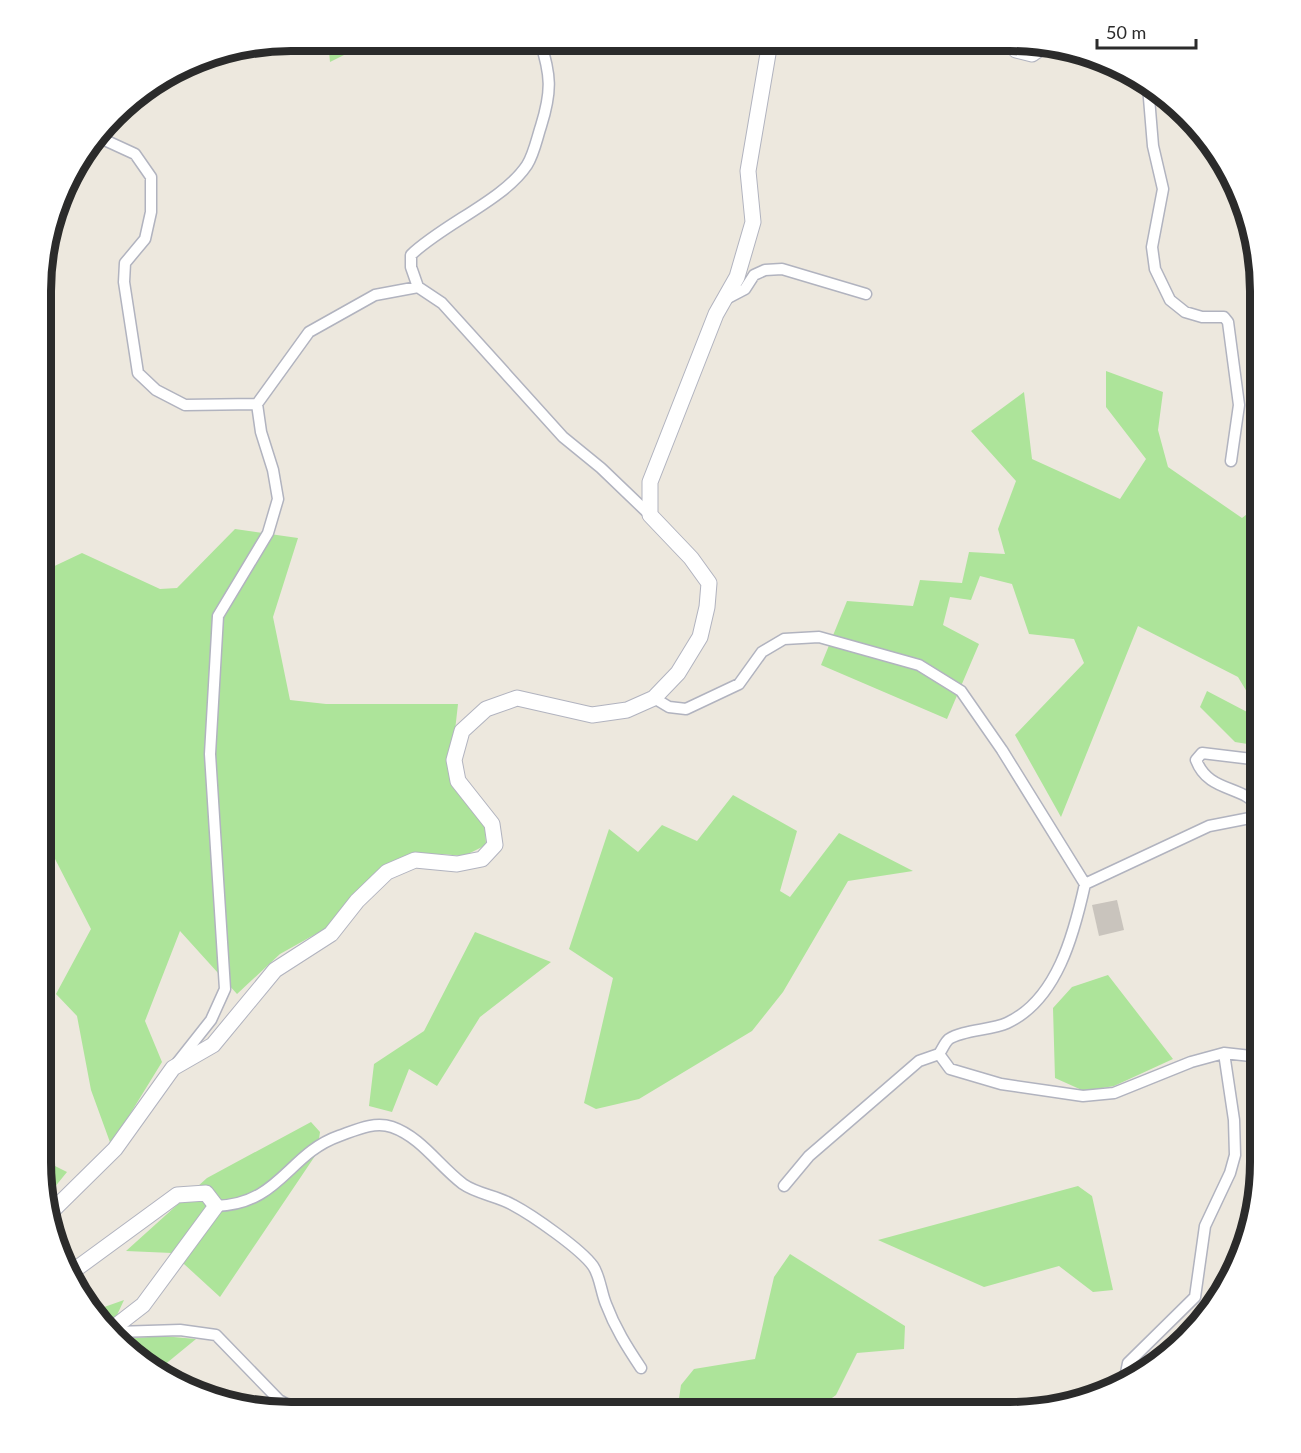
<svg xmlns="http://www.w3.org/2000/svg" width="1301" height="1453" viewBox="0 0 1301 1453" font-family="Lato,sans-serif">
	<rect width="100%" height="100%" fill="#ede8de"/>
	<!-- green -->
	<path fill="#ade49a" d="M328,41H362V46L330,62Z
		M1106,371L1163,392L1158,430L1168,467L1242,518L1260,504V542L1250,552L1260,575V746L1235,742L1200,707L1207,691L1249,713L1259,712L1238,677L1138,626L1061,817L1015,735L1084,663L1074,639L1029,634L1012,584L980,576L971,600L950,597L943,625L979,644L947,719L821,665L847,601L913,606L920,580L962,583L969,552L1005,554L998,529L1016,481L971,431L1024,392L1032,459L1120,499L1146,459L1106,407Z
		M235,529L298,538L273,617L290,700L326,704H458L450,775L485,825L486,845L464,856L441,854L399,858L369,879L330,926L280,954L237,994L180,931L145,1021L162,1062L111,1145L91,1090L77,1016L56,994L91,929L54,857L43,848L44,571L82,553L160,589L177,588Z
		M733,795L797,831L780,891L790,897L839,833L913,871L848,881L783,992L752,1031L639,1099L596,1109L584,1103L613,978L569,949L609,829L638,852L662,825L697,841Z
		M475,932L551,962L480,1017L437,1086L409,1069L392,1112L369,1106L374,1064L424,1031Z
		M1108,975L1173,1059L1114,1086L1084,1091L1055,1078L1053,1008L1072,987Z
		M311,1122L320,1132L317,1153L220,1297L172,1253L126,1251L207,1178Z
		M41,1159L67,1172L45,1199Z
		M1078,1186L1092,1196L1113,1290L1093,1292L1059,1266L984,1287L878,1240Z
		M790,1254L905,1326L904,1349L857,1353L836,1395L813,1412H677L681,1385L694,1369L755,1359L774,1277Z
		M124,1300L111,1328L93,1311Z
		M162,1336L196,1339L157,1371L123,1339Z"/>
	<!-- building -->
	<path fill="#c9c4bd" d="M1117,900L1124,930L1099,936L1092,905Z"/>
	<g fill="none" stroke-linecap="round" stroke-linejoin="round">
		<defs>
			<path id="street" d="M1148,86L1153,146L1163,189L1152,247L1155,269L1170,300L1185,312L1202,317H1224L1228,322L1239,405L1231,461
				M98,137L135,154L151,177V212L145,239L125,263L124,282L138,373L156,390L185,405L257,404
				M418,287L411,267V255C443,224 504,200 527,165C534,154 537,138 541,126C552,91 551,75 540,41
				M724,300L745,289L754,275L765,270L782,269L866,294
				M654,698L669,707L686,709L739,684L762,652L784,639L819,637L919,665L961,691L1002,750L1085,884C1074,934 1057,1000 1007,1023C992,1030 962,1030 949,1039C945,1042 942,1050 939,1054L950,1069L1001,1084L1083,1096L1114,1093L1191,1062L1224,1053L1260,1057
				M1085,884L1209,826L1255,817L1260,809C1244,784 1209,794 1196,760L1202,753L1260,760
				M177,1063L211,1020L225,989L210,754L218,616L268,533L278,499L273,470L261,432L257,404L309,332L375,295L418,287L442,303L563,437L601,468L650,515
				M784,1186L809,1156L919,1061L939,1054
				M216,1206C280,1204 288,1154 339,1136C356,1130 374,1121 392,1127C421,1137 439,1166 463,1184C477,1194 498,1196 513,1205C532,1215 581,1249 593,1266C600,1276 601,1292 606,1304C615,1328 627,1347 641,1368
				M116,1332L180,1330L216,1335L279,1400L300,1412
				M1124,1383L1128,1363L1195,1297L1205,1226L1230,1173L1235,1155L1234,1120L1224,1053"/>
			<path id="secondary" d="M1010,43L1016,50L1032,54L1046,44
				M48,1215L115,1149L173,1068L213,1045L275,970L331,934L357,901L387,872L415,860L457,864L482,859L495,845L492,824L458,781L454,760L462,731L486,709L517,698L592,715L627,710L654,698L678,673L700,637L707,607L709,583L691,558L650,515V482L716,314L737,277L753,222L748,171L770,42
				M69,1274L177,1195L206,1193L216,1206L143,1305L112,1329"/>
		</defs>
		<!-- street casing -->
		<use href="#street" stroke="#b1b3bf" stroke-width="13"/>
		<!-- secondary casing -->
		<use href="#secondary" stroke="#b1b3bf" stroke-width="17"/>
		<!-- street -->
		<use href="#street" stroke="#fff" stroke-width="10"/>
		<!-- secondary -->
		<use href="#secondary" stroke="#fff" stroke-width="15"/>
	</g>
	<!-- crop -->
	<path d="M0 0H1301V1453H0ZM291 51H1010A240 240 0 0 1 1250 291V1162A240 240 0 0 1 1010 1402H291A240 240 0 0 1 51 1162V291A240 240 0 0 1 291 51Z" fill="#fff" fill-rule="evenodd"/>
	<path fill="none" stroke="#2b2b2b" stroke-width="8" d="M291 51H1010A240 240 0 0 1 1250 291V1162A240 240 0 0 1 1010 1402H291A240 240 0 0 1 51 1162V291A240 240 0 0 1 291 51Z"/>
	<!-- scale -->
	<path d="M1097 39v9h99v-9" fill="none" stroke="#2b2b2b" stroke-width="3"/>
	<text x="1106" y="39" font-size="18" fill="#2b2b2b" stroke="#ffffff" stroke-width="4.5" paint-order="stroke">50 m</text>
</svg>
